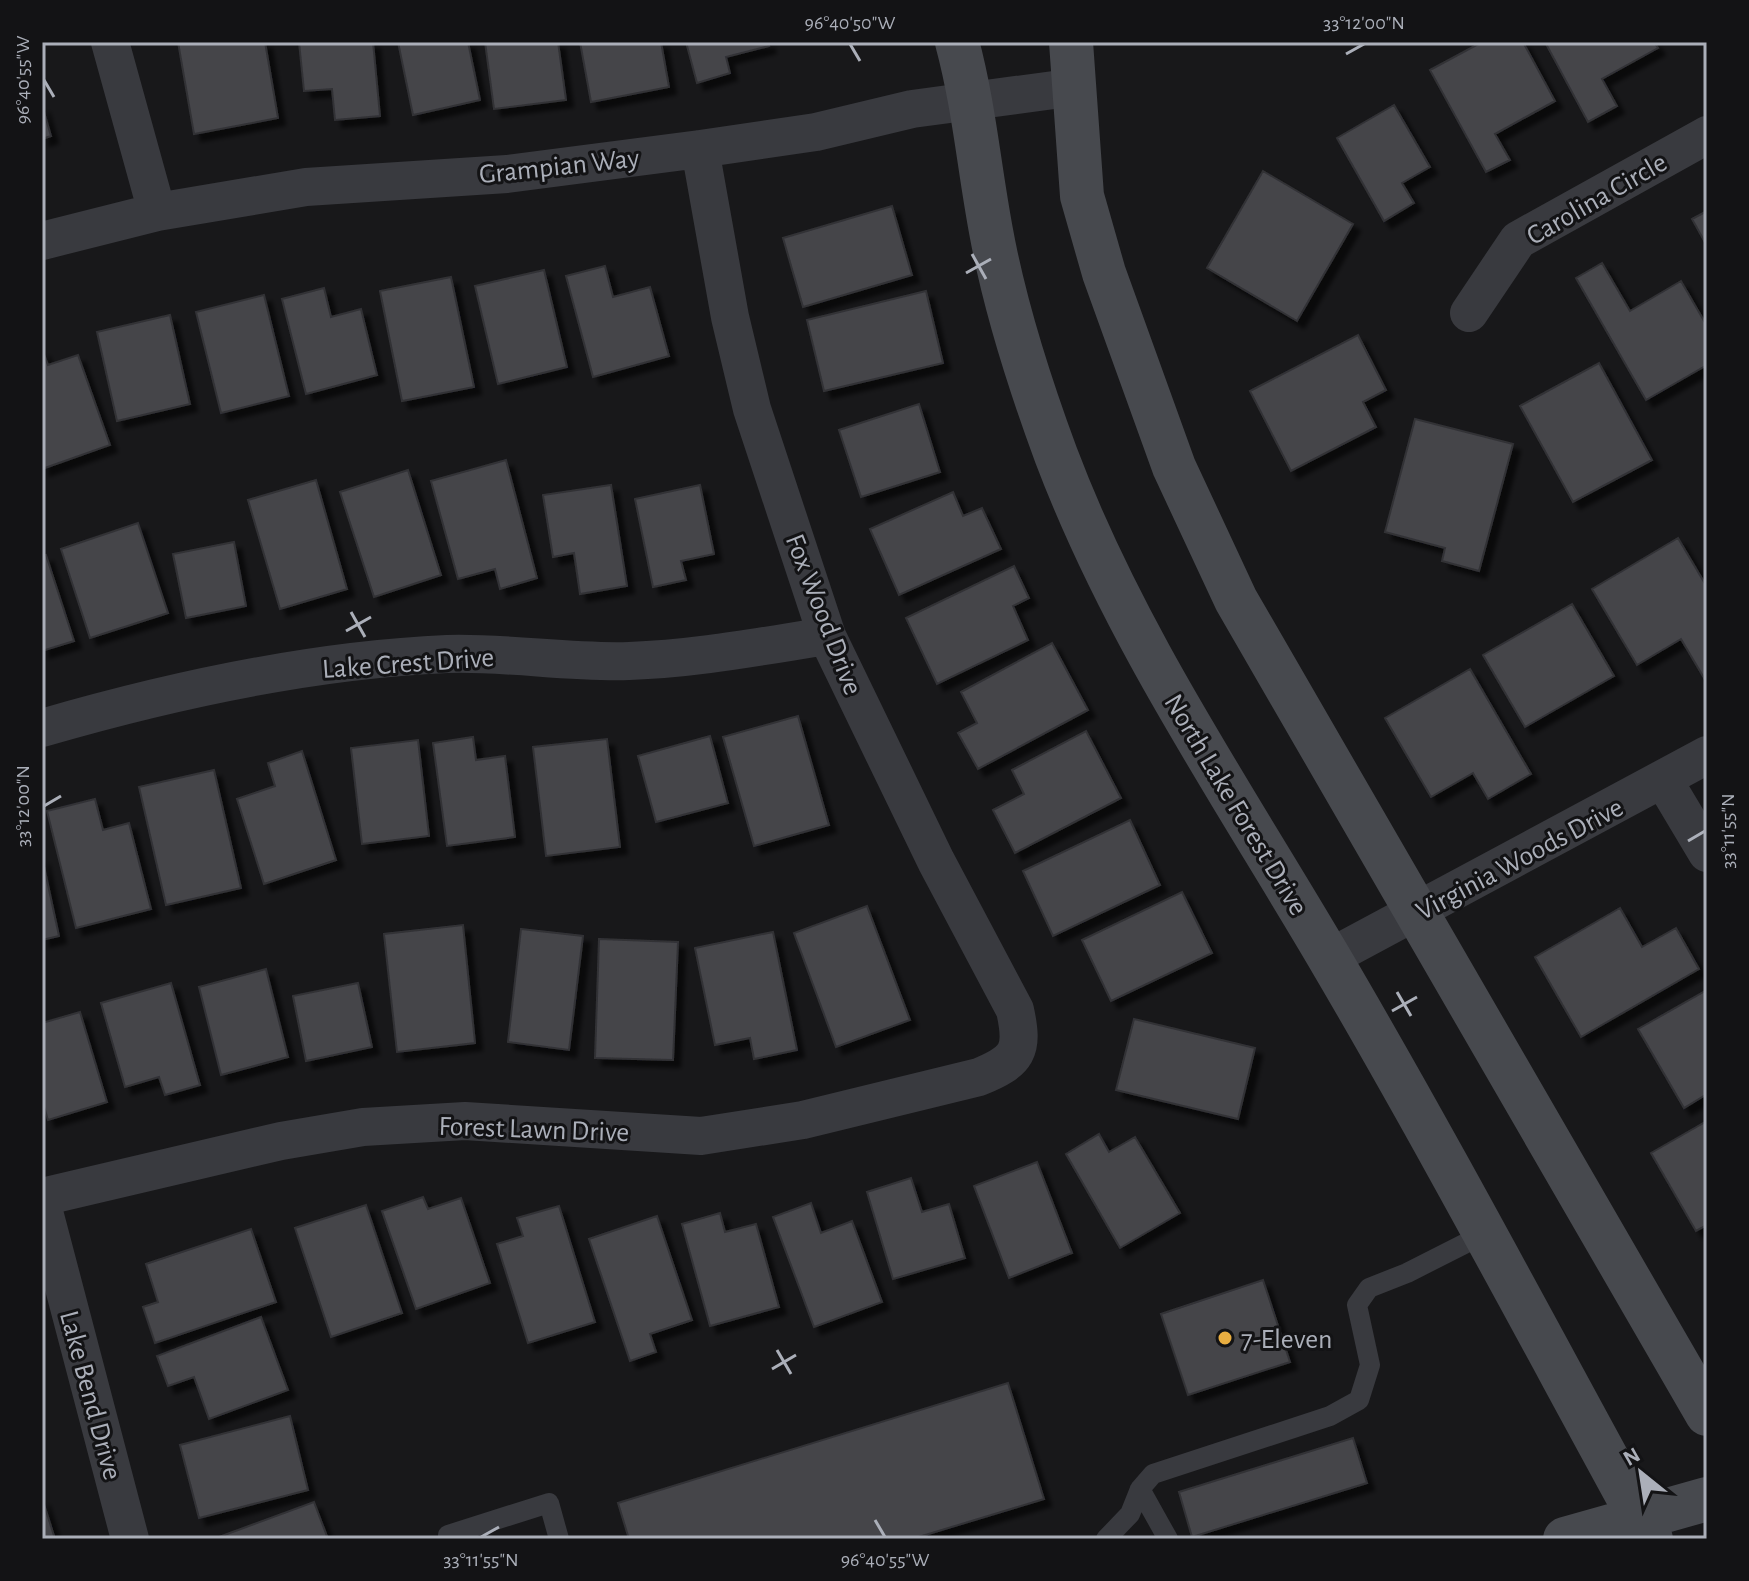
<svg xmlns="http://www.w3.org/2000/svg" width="1749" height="1581" viewBox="0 0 1749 1581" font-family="'Alegreya Sans',sans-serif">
	<defs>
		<filter id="shadow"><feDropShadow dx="7" dy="7" stdDeviation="2" flood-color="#0009"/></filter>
	</defs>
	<rect width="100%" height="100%" fill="#18181a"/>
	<!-- building -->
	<path fill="#45454a" stroke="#323236" stroke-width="2" filter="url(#shadow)" d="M178,42H265L278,118L194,134Z
		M299,42H373L380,116L335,120L332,89L304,91Z
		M398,42H468L480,100L413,115Z
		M485,42H558L566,100L494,109Z
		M580,42H661L669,87L591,102Z
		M686,42H768L769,46L726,57L730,73L697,83Z
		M1482,42H1523L1555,101L1495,134L1510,160L1486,172L1430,70Z
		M1545,42H1654L1658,48L1602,79L1617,106L1588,122Z
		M42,105L51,136L42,139Z
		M1394,105L1430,167L1402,183L1414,203L1384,221L1337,138Z
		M1263,171L1353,224L1297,321L1207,268Z
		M892,206L912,275L803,307L783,238Z
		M1707,211V246L1692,219Z
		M1602,263L1630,311L1681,281L1707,326V365L1646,400L1576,278Z
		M605,266L613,297L650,287L669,356L593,377L566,276Z
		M544,270L567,367L498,384L475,286Z
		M451,277L474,387L402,401L380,291Z
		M324,288L331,317L361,309L377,375L306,394L282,299Z
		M926,291L943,363L824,391L807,320Z
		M264,295L289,396L221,413L196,312Z
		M170,315L190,404L117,421L97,332Z
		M1358,335L1386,390L1363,402L1376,427L1291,471L1250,391Z
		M42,349L48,365L78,355L110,445L42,469Z
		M1599,363L1652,460L1573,502L1520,406Z
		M919,404L940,472L861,497L839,430Z
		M1415,419L1513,444L1479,571L1442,561L1445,548L1385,532Z
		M506,460L537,578L500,589L495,569L458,579L431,481Z
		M408,470L441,575L374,597L340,492Z
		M316,480L347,589L280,609L248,500Z
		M611,485L627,586L580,594L574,553L553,557L543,495Z
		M700,485L714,554L681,561L686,580L653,587L635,499Z
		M953,492L963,516L982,508L1001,549L899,595L870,529Z
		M138,523L168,613L90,638L61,549Z
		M1678,538L1707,587V683L1681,639L1637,665L1592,589Z
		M234,542L246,606L186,618L173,554Z
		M46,555L74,641L42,651V556Z
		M1014,566L1029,598L1013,606L1028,640L937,684L906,618Z
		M1572,604L1614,676L1525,727L1483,655Z
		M1052,643L1088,710L978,769L958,733L977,723L961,692Z
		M1470,669L1531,774L1488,799L1473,773L1431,797L1385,718Z
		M798,716L829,825L754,846L723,737Z
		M1086,731L1121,798L1015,853L993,810L1024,794L1012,770Z
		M710,736L728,803L656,822L638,756Z
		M473,737L476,760L505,756L515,837L447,846L433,743Z
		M607,739L620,847L546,856L533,747Z
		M418,740L429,836L362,844L351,748Z
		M302,751L336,860L264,884L237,799L275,786L268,763Z
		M214,770L241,888L166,905L139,787Z
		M95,799L103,830L129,823L151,909L76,928L47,811Z
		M1130,820L1160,885L1053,936L1023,871Z
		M42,857L59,936L42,940Z
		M1182,892L1212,953L1111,1001L1082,940Z
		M867,906L910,1020L836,1047L794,933Z
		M1620,908L1642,947L1676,928L1699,969L1581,1037L1535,957Z
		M463,925L475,1043L397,1052L384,934Z
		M521,929L583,936L569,1050L508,1042Z
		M773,932L797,1050L754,1059L750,1038L715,1045L695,948Z
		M599,939L678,942L673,1060L595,1058Z
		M266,969L288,1057L221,1075L199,987Z
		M171,983L200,1085L165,1095L159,1077L125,1087L101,1003Z
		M358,983L372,1047L306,1061L293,996Z
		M1707,990V1094L1684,1108L1638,1029Z
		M80,1012L107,1102L48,1120L42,1100V1023Z
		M1134,1019L1255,1048L1238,1119L1116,1090Z
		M1707,1121V1225L1696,1231L1651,1153Z
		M1099,1134L1109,1152L1135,1137L1180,1213L1120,1248L1066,1154Z
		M1037,1162L1072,1253L1009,1278L974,1186Z
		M911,1178L922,1212L949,1204L965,1258L893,1279L867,1192Z
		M423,1197L428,1209L461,1198L490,1283L416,1309L382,1211Z
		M811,1203L821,1233L852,1221L882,1302L814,1327L773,1217Z
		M366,1205L402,1313L331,1337L295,1228Z
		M559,1206L595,1322L528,1343L497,1244L523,1236L517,1218Z
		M720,1213L725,1232L756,1224L779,1307L710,1326L682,1224Z
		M657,1216L692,1320L650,1334L656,1352L630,1361L589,1239Z
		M251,1229L276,1302L155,1343L143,1307L158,1302L146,1264Z
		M1263,1280L1290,1362L1188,1395L1161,1314Z
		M261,1317L288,1390L209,1419L194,1377L168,1386L157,1356Z
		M1008,1383L1044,1499L912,1539H629L618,1503Z
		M290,1416L308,1490L199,1518L180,1445Z
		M1353,1438L1367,1483L1192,1537L1179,1492Z
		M42,1498L55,1539H42Z
		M314,1502L328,1539H219V1537Z"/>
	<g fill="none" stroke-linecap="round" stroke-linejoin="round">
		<!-- lane -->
		<path stroke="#393a3f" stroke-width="20" d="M449,1539L448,1535L549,1503L559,1539
			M1106,1539L1130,1514L1140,1489
			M1168,1539L1140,1489L1153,1474L1330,1416L1359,1400L1370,1365L1357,1305L1369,1288L1407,1273L1482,1235"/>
		<!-- street -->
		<path stroke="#393a3f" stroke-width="38" d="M110,42L157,212
			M42,241L157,212L306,187L507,174L700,149L816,132L912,109L1076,87
			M1469,313L1518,240L1707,135
			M42,728C173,690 310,660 447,654C508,652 568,663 629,661C695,659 762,646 827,636
			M1664,781L1707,853
			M1329,958L1707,755
			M42,1197L281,1141L363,1127L465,1121L701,1136L803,1120L979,1077C1018,1061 1024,1051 1015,1010L936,861L827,636L752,409L730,317L700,149
			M42,1204L130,1539"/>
		<!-- secondary -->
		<path stroke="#47494e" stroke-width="44" d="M957,42C974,105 979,167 991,231C1005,308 1029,382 1056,455C1123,633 1231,791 1327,954C1440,1146 1544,1344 1651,1539
			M1071,42L1082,196L1104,273L1174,467L1236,600L1707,1414
			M1565,1539L1707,1499"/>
	</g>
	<!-- ticks -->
	<path fill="none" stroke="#abafb9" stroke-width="3" d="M850,44L860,61M1346,54L1364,44M44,80L54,97M972,254L986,279M966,273L991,259M351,612L365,637M346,631L371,617M44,806L61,796M1688,841L1705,831M1397,992L1411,1016M1392,1011L1417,997M777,1350L791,1374M772,1369L796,1355M875,1520L885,1537M481,1537L499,1527"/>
	<!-- markers -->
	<circle fill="#e9ae41" stroke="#131315" stroke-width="3" cx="1225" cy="1338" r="8"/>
	<g text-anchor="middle" stroke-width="6" stroke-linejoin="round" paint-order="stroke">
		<!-- street labels -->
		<g font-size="28" fill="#abafb9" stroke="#131315">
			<text transform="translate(559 165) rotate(-6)" y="10">Grampian Way</text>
			<text transform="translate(1596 198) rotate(-30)" y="10">Carolina Circle</text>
			<text transform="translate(825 614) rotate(69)" y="10">Fox Wood Drive</text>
			<text transform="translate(408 662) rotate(-4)" y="10">Lake Crest Drive</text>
			<text transform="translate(1237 804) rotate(59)" y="10">North Lake Forest Drive</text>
			<text transform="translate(1519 858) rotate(-28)" y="10">Virginia Woods Drive</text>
			<text transform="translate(534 1128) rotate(2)" y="10">Forest Lawn Drive</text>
			<text transform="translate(92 1395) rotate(75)" y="10">Lake Bend Drive</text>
		</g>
		<!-- poi labels -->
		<g font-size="28" fill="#abafb9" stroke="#131315" text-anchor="start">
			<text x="1241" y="1348">7-Eleven</text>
		</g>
	</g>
	<!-- border -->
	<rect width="1749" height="1581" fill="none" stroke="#131315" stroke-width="88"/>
	<!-- north arrow -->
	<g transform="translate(1641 1473) rotate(330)" stroke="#131315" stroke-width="6" paint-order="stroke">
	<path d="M0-6L14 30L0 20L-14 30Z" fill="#abafb9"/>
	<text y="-12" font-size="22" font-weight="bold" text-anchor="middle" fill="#abafb9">N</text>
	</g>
	<rect x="44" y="44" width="1661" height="1493" fill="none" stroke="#abafb9" stroke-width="3"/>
	<g font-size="20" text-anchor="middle" fill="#abafb9">
		<text x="850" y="29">96°40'50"W</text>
		<text x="1364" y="29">33°12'00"N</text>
		<text transform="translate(22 80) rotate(-90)" y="7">96°40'55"W</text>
		<text transform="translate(22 806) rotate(-90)" y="7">33°12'00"N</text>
		<text transform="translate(1727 831) rotate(-90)" y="7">33°11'55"N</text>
		<text x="481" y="1566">33°11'55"N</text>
		<text x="885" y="1566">96°40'55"W</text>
	</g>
</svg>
